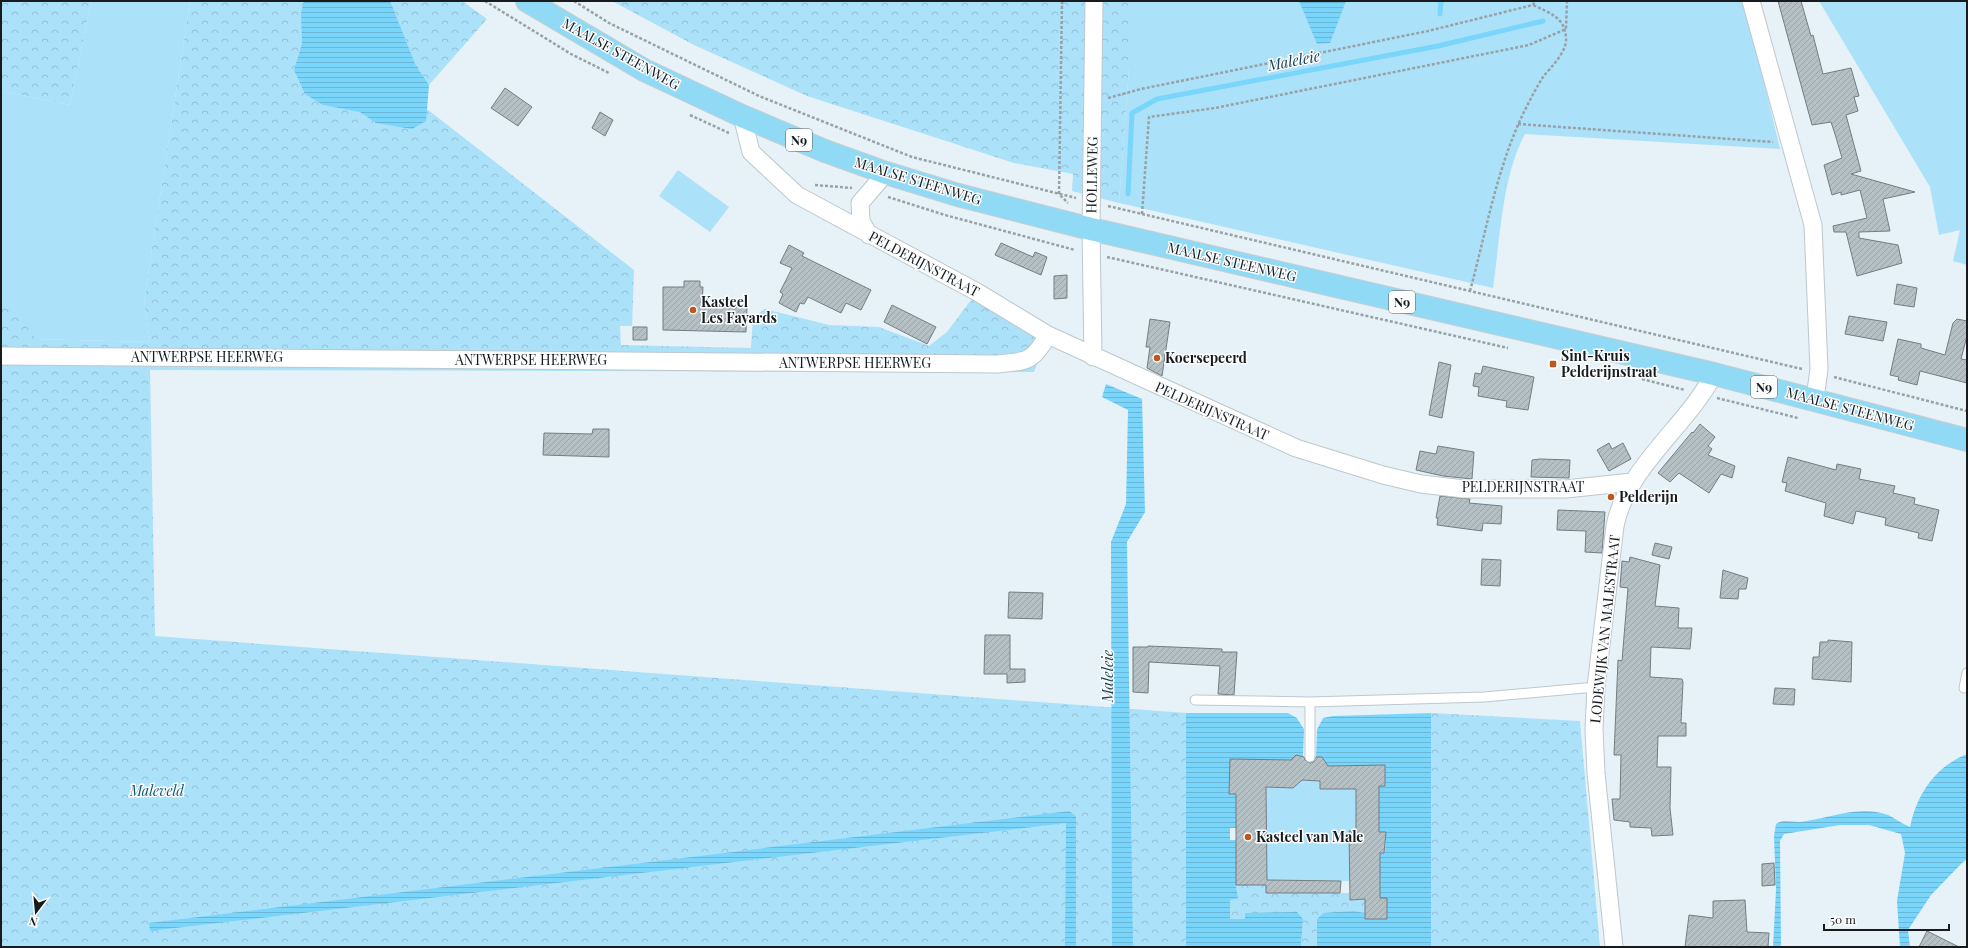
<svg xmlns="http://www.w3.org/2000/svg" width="1968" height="948" viewBox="0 0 1968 948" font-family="'Playfair Display',serif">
	<defs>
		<pattern id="forest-crowns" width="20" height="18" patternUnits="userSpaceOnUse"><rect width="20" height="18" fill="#ace1fa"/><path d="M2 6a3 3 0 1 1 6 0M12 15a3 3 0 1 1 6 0" fill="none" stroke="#93c0d6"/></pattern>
		<pattern id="water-rules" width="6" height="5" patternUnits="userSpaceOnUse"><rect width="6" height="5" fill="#7ad5fb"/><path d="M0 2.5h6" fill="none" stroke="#69b6d7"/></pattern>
		<pattern id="building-hatch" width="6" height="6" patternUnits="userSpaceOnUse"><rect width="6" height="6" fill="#b5c0c5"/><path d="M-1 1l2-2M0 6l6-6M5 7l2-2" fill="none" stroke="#9ba4a9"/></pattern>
	</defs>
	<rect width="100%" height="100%" fill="#e6f2f7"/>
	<!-- green -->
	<path fill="#ace1fa" d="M91,1H190L144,301L150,342L35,339L11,304H1V91L70,105Z
		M1129,1H1742L1762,74L1780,149L1525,134C1502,176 1500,240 1493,288L1119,203L1129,68Z
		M1819,1H1967V265L1953,261L1960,230L1939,235L1930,187Z
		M678,170L729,207L710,232L659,196Z
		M1301,780L1320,781L1356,789V831H1348V835H1351L1350,881L1267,880L1266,787L1293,788L1294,782L1298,783Z"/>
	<!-- forest -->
	<path fill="url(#forest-crowns)" d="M1,1H91L70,105L1,91Z
		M190,1H462L487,19L429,85L414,99L634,270L632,326H620L621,345L751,348L753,317L765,309L829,325L879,327L929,346L947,332L977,292L1048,335L1034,372L150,370L155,636L1186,713V947H1V304H11L36,339L150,342L144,301Z
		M612,1H1129V68L1119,203L1072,191L1073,174L1014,163L807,96L694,45Z
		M1431,713L1580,721L1600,947H1431Z
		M1236,885H1266V893H1349L1350,899H1365V913H1323L1317,919V947H1301L1303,919L1245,913V920L1230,919V900L1238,899Z"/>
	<!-- water -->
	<path fill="url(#water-rules)" d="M304,1H390L416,66L429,85L426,121L412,129L376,123L360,112L323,105L305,94L294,70L302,44L301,13Z
		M1299,1H1346L1330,43L1317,44Z
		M1106,384L1142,399L1145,512L1127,542L1133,947H1112L1111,542L1126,504L1128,410L1102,397Z
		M1186,713H1288L1297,718L1304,729H1317L1323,718L1333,716L1431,713V947H1317V919L1323,913L1353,911L1365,913L1366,919H1387V898H1380V853L1385,852L1386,832H1379V786H1385V766H1323V758L1299,757L1294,760L1229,782V793L1236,794V828H1230V840H1237L1236,885L1238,899L1230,900V919H1245V913L1297,912L1303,919L1301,947H1186Z
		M1967,754V859L1962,863L1931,895L1908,930L1910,947H1900L1897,901L1905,853L1901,834L1869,825H1840L1784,834L1780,841L1781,947H1773L1776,890L1774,836L1776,824C1783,819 1791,822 1800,822C1829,819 1858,804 1888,815C1895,818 1902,824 1910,827C1917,794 1935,767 1967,754Z
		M1069,811L1076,816V947H1065L1066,823L150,931L149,923Z"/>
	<!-- pier -->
	<path fill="#e6f2f7" d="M1297,718H1299L1305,727H1316L1321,718H1323L1317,729L1316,758L1303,757L1304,729Z"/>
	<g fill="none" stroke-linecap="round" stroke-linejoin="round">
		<!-- stream -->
		<path stroke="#7ad5fb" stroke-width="5" d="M1440,14L1441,1
			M1128,194L1132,113L1157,99L1438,46L1543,21"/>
	</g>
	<!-- building -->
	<path fill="url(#building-hatch)" stroke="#737d82" d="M1778,1H1801L1811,36L1813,35L1823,74L1851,68L1859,96L1854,97L1858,111L1846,115L1861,171L1851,174L1915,192L1883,199L1890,231L1859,232V238L1898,245L1902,263L1857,276L1846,232H1834L1833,226L1867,218L1860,190L1841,195V192L1832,195L1824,165L1842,158L1835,134L1831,122L1812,125Z
		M505,88L532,107L518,126L491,108Z
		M600,112L613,120L605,136L592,128Z
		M1001,243L1033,257L1035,252L1047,257L1041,275L995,255Z
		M789,245L804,253L802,256L871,290L861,310L846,303L841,313L808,297L804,304L800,303L796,312L779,303L783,294L780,292L792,268L780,263Z
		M1067,275V298L1054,299V276Z
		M684,281H700V287H703L702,305L747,306L746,332L663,330V287H684Z
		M1897,284L1917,288L1914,307L1894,304Z
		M892,305L936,327L927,344L884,322Z
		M1849,316L1887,322L1883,341L1845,334Z
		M1150,319L1170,322L1162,376L1147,368L1150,347H1146Z
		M1957,319L1967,321V336L1961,359L1967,360V383L1920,371L1917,385L1898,380L1899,377L1890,375L1898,339L1921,344V348L1945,355L1953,323Z
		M633,327H647V340H633Z
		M1439,362L1451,365L1442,418L1429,415Z
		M1483,366L1534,377L1528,410L1506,407L1507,401L1478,396L1479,387L1473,386L1475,373L1481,374Z
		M1700,424L1715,437L1708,446L1712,449L1708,455L1735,466L1732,478L1721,474L1709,493L1679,473L1670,482L1658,473L1692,432L1693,433Z
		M593,429H609V457L543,455L544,433L592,434Z
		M1609,443L1612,449L1623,443L1631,459L1609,471L1597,450Z
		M1438,446L1474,452L1472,479L1443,476L1416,470L1420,451L1436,454Z
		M1788,457L1836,470L1837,464L1861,469L1859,479L1895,486L1893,493L1915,498L1914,504L1939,510L1932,541L1918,538L1919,533L1885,525L1886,518L1856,511L1853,524L1824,516L1826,503L1785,491L1787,483L1782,482Z
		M1540,459L1570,460L1569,478L1531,477L1532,460Z
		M1440,496L1470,499L1469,503L1502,506L1501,524L1483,523L1482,531L1437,525L1438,518H1436Z
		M1558,510L1605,512L1602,553L1585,552L1586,531L1557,530Z
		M1655,543L1672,547L1669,559L1652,555Z
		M1630,557L1660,565L1655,606L1679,608L1678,628H1692L1690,649L1651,647L1650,677L1682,679L1683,682L1681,723H1686V736H1658L1657,767H1671L1670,808L1673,835L1652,836L1651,828L1630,827V822L1614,820L1612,799H1620L1621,755H1614L1618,660L1622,661L1628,588L1620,587L1622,561L1629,562Z
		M1482,559L1501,560L1500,586L1481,585Z
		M1723,570L1748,578L1746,589H1739L1738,599L1720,598Z
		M1009,592L1043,593L1042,619L1008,618Z
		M985,635H1010V669H1025V682L1007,683V674H984Z
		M1828,640L1852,642L1851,682L1812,679L1813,657H1819L1820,642H1828Z
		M1148,646L1222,649V652H1237L1234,695L1218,694L1220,666L1149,662L1148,693L1133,692V647H1148Z
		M1775,688L1795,689L1794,705L1773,704Z
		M1296,755L1304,757L1305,760L1310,763L1313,762L1316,757H1322L1328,766L1385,765V786H1379V832H1386L1384,853H1380V898H1387V919H1365V899L1350,900L1349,831H1356V789H1320V781L1302,780L1293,788L1266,787L1267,880L1341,881L1340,893H1266V885H1236V794H1229L1230,759L1291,760Z
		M1774,863L1775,885L1762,886V864Z
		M1745,900L1747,932L1769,933L1768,947H1685L1689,915L1713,918V901Z
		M1927,931L1959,947H1919Z"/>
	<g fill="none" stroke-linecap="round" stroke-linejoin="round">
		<defs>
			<path id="service" d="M1964,688L1967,673
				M1195,700L1310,702L1484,697L1596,687
				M1310,757V702"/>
			<path id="minor" d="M1751,1L1813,225L1819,369L1815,399
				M742,116L751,152L797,195L977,292L1048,335L1296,448L1383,475L1421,484L1464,489H1566L1632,482
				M869,235L861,221L860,203L886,173
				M1,356L997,364C1027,361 1032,363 1048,335
				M1093,357L1091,229L1094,1
				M1614,947L1596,773L1594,729L1596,687L1615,526C1626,468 1686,427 1714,374"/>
			<path id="primary" d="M527,1L644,70L742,116L825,151L886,173L958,195L1091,229L1714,374L1967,440"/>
		</defs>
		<!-- service casing -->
		<use href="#service" stroke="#bdc8cd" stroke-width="11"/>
		<!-- minor casing -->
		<use href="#minor" stroke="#bdc8cd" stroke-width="19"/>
		<!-- primary casing -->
		<use href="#primary" stroke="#cccdcd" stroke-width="24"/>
		<!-- path -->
		<path stroke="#98a1a5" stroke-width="2.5" stroke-dasharray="3 2" stroke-linecap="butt" d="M485,1L571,54L609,73
			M574,1L609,23L759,96L912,157L1076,198
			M1062,1L1059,194L1068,203
			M1108,98L1141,89L1428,31L1533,5L1535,1
			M690,115L729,133
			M1518,124L1773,142
			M815,185L852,188
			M888,197L945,215L1075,250
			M1108,206L1802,369
			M1142,214L1149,117L1215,108L1529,45L1566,29L1567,1
			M1107,257L1508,348
			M1470,291C1486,232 1497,167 1524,112C1530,100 1536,88 1543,77C1550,68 1567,52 1566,39C1566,18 1550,13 1533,5
			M1834,377L1967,411
			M1642,379L1685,390
			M1717,398L1798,418"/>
		<!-- service -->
		<use href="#service" stroke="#fff" stroke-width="9"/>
		<!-- minor -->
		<use href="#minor" stroke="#fff" stroke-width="17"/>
		<!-- primary -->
		<use href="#primary" stroke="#91daf5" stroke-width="22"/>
	</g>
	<!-- markers -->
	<g fill="#bb591c" stroke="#fbfdfe" stroke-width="1.5">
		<circle cx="693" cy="310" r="4"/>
		<circle cx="1157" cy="358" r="4"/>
		<rect x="1549" y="360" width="8" height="8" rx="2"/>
		<circle cx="1611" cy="497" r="4"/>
		<circle cx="1248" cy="837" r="4"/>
	</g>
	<g text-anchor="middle" stroke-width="3" stroke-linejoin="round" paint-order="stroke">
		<!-- shield labels -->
		<g fill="#fbfdfe" stroke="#5b5f60" stroke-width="1">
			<rect x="786" y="129" width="26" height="22" rx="3"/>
			<rect x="1389" y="291" width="26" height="22" rx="3"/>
			<rect x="1751" y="376" width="26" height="22" rx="3"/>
		</g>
		<g font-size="13" font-weight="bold" fill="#171b1d">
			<text x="799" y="145">N9</text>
			<text x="1402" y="307">N9</text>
			<text x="1764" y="392">N9</text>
		</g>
		<!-- street labels -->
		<g font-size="14" fill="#171b1d" stroke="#fbfdfe">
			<text transform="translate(621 54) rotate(29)" y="5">MAALSE STEENWEG</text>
			<text transform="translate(1092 175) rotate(-89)" y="5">HOLLEWEG</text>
			<text transform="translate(918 181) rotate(17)" y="5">MAALSE STEENWEG</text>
			<text transform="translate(1232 262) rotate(13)" y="5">MAALSE STEENWEG</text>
			<text transform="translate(924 264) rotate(28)" y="5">PELDERIJNSTRAAT</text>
			<text x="207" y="362">ANTWERPSE HEERWEG</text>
			<text x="531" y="365">ANTWERPSE HEERWEG</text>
			<text x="855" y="368">ANTWERPSE HEERWEG</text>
			<text transform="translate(1850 409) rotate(15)" y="5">MAALSE STEENWEG</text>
			<text transform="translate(1212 411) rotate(24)" y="5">PELDERIJNSTRAAT</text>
			<text x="1523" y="492">PELDERIJNSTRAAT</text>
			<text transform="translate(1605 629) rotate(-84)" y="5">LODEWIJK VAN MALESTRAAT</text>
		</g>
		<!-- poi labels -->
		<g font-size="14" font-weight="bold" fill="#171b1d" stroke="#fbfdfe" text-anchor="start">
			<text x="701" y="307">Kasteel<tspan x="701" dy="16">Les Fayards</tspan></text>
			<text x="1561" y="361">Sint-Kruis<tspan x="1561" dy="16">Pelderijnstraat</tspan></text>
			<text x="1165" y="363">Koersepeerd</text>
			<text x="1619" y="502">Pelderijn</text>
			<text x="1256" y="842">Kasteel van Male</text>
		</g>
		<!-- park labels -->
		<g font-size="14" font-style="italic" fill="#0a5770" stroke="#fbfdfe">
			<text x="157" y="796">Maleveld</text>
		</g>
		<!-- water labels -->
		<g font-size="15" font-style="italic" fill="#194252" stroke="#fbfdfe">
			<text transform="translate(1294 61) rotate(-11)" y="5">Maleleie</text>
			<text transform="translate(1108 676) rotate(-90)" y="5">Maleleie</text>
		</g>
	</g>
	<!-- border -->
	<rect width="1968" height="948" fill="none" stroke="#171b1d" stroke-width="4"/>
	<!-- north arrow -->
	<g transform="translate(36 912) rotate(196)" stroke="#fbfdfe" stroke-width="3" paint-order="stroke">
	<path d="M0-3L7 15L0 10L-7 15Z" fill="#171b1d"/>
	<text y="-6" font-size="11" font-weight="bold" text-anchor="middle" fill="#171b1d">N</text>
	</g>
	<!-- scale -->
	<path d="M1824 924v6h125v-6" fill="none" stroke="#171b1d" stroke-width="2"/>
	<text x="1830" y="924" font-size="12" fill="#171b1d" stroke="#fbfdfe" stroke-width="3" paint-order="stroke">50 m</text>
</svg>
